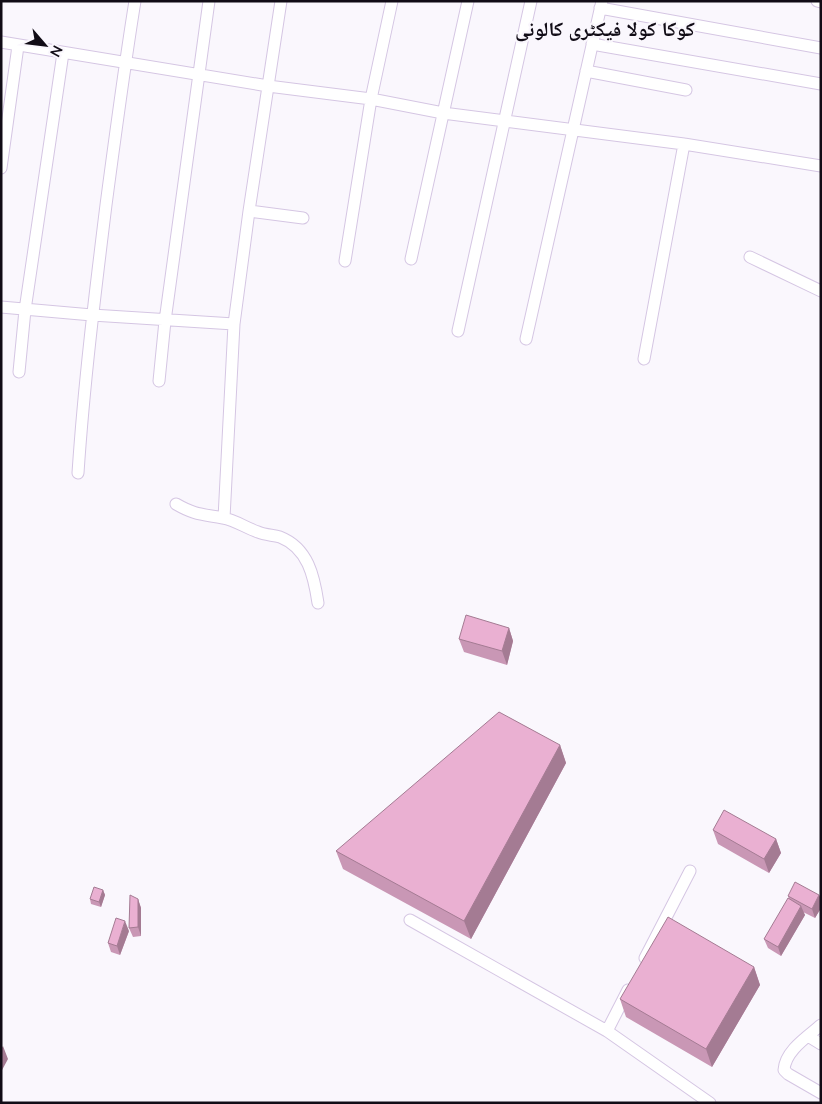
<svg xmlns="http://www.w3.org/2000/svg" width="822" height="1104" viewBox="0 0 822 1104" font-family="'Nunito Sans','Noto Naskh Arabic',sans-serif">
	<rect width="100%" height="100%" fill="#faf7fd"/>
	<g fill="none" stroke-linecap="round" stroke-linejoin="round">
		<defs>
			<path id="minor" d="M817,1L821,2
				M600,8L821,48
				M1,42L268,86L371,99L443,113L684,144L821,166
				M592,44L821,84
				M586,71L686,90
				M1,168L18,46
				M249,211L303,218
				M750,257L821,291
				M411,259L468,1
				M345,261L371,99L392,1
				M1,307L92,315L234,324
				M458,331L531,1
				M526,339L602,1
				M644,359L684,144
				M19,372L25,310L63,53
				M159,381L165,321L209,1
				M78,473C84,383 95,294 106,205C115,137 124,69 135,1
				M176,504C195,515 202,514 223,518C235,520 246,528 258,532C265,535 273,535 280,537C308,548 314,576 318,603
				M224,518L234,324L249,211L281,1
				M410,920L607,1031L710,1103
				M645,958L690,871
				M821,1025C807,1037 785,1051 784,1070L788,1074L821,1093
				M607,1031L628,990
				M808,1036L821,1044"/>
		</defs>
		<!-- minor casing -->
		<use href="#minor" stroke="#d5c6e3" stroke-width="13"/>
		<!-- minor -->
		<use href="#minor" stroke="#fff" stroke-width="11"/>
	</g>
	<!-- wall -->
	<path fill="#c997b5" d="M509,628L513,641L507,665L464,652L459,639Z
		M560,745L566,763L471,939L343,869L336,851Z
		M713,830L776,839L781,853L769,873L718,844Z
		M103,890L105,895L101,907L91,904L90,899Z
		M819,895L821,899V908L815,918L803,912L805,915L781,956L768,948L764,939L789,899L788,896Z
		M138,899L141,908V936L133,937L129,928Z
		M129,931L120,955L111,952L108,943Z
		M754,967L760,985L712,1067L626,1017L620,999Z"/>
	<!-- shaded-wall -->
	<path fill="#a47b93" d="M509,628L513,641L507,665L502,651Z
		M560,745L566,763L471,939L464,921Z
		M776,839L781,853L769,873L764,859Z
		M103,890L105,895L101,907L99,902Z
		M819,895L821,899V908L815,918L812,909Z
		M138,899L141,908V936L138,927Z
		M801,906L805,915L781,956L778,947Z
		M125,921L129,931L120,955L117,946Z
		M754,967L760,985L712,1067L706,1049Z
		M3,1046L8,1059L1,1072V1049Z"/>
	<!-- building -->
	<path fill="#eab0d2" stroke="#a47b93" d="M466,615L509,628L502,651L459,639Z
		M499,712L560,745L464,921L336,851Z
		M724,810L776,839L764,859L713,830Z
		M795,882L819,895L812,909L788,896Z
		M94,887L103,890L99,902L90,899Z
		M130,895L138,899V927L129,928Z
		M788,898L801,906L778,947L764,939Z
		M668,917L754,967L706,1049L620,999Z
		M116,918L125,921L117,946L108,943Z"/>
	<g text-anchor="middle" stroke-width="4.5" stroke-linejoin="round" paint-order="stroke">
		<!-- district labels -->
		<g font-size="20" font-weight="bold" fill="#110c16" stroke="#faf7fd">
			<text x="605" y="36">کوکا کولا فیکٹری کالونی</text>
		</g>
	</g>
	<!-- border -->
	<rect width="822" height="1104" fill="none" stroke="#110c16" stroke-width="5"/>
	<!-- north arrow -->
	<g transform="translate(45 45) rotate(118)" stroke="#faf7fd" stroke-width="4" paint-order="stroke">
	<path d="M0-4L9 19L0 12L-9 19Z" fill="#110c16"/>
	<text y="-8" font-size="14" font-weight="bold" text-anchor="middle" fill="#110c16">N</text>
	</g>
</svg>
